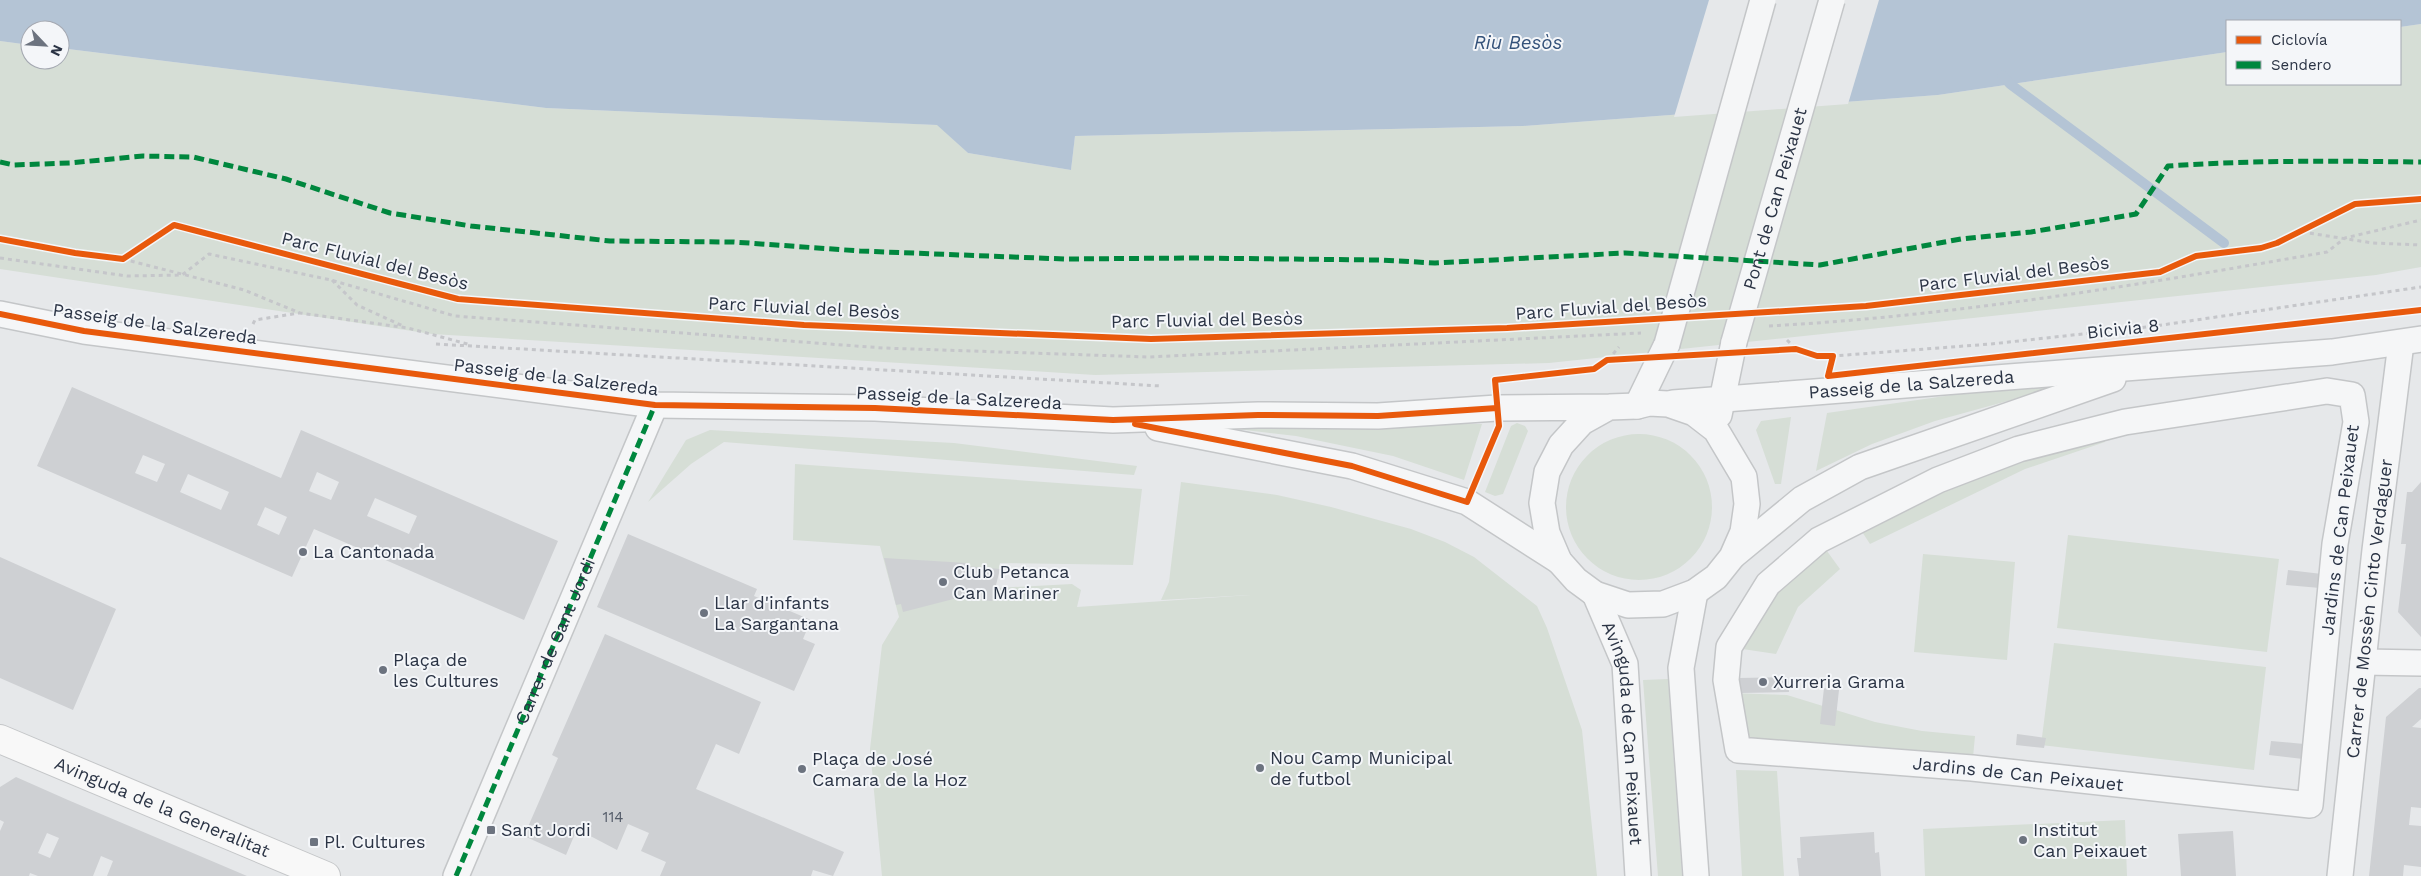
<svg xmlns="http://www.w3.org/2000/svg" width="2421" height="876" viewBox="0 0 2421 876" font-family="'Work Sans',sans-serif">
	<rect width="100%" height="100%" fill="#e6e8ea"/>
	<!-- green -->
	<path fill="#d6ded6" d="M2421,24V267L2376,275L1549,363L1095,375L432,334L0,269V41L30,45V60H60V48L546,108L938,125L968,153L1071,170L1075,136L1523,126L1938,95L2227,52V84H2400V27Z
		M2070,378L2069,384L1935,421L1872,444L1816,471L1827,413Z
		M1791,417L1781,484H1775L1756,430L1761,421Z
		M1220,421L1482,424L1464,480L1393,456L1296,436L1220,427Z
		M1517,423L1525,426L1528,431L1503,494L1495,496L1485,492L1511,426Z
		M2103,428L2105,442L2025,469L1870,544L1855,521Z
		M710,430L954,443L1137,466L1134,475L724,442L691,464L648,502L686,440Z
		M1566 507a73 73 0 1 1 146 0a73 73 0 1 1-146 0Z
		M795,464L1142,489L1133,565L1000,563L995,588L1072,584L1081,590L1077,607L1250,595L1161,600L1169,582L1181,482L1277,495L1331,507L1411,529L1445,542L1474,557L1537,606L1547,628L1582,730L1597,876H882L870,749L882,645L899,617L880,546L793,540Z
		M2068,535L2279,559L2267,652L2057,628Z
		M1819,540L1840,569L1798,607L1776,654L1729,647Z
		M1923,554L2015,562L2007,660L1914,652Z
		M2054,643L2266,667L2254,770L2041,745Z
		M1668,679L1682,876H1658L1643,680Z
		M1731,693L1787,695L1875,722L1922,731L1975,736L1972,768L1738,750Z
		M1736,770L1777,771L1784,876H1742Z
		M2125,820L2127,876H1925L1923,829Z"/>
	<!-- water -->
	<path fill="#b4c4d5" d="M0,0H2421V24L2400,27V21H2227V52L1938,95L1523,126L1075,136L1071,170L968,153L937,125L546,108L60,48V30H30V45L0,41Z"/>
	<!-- pier -->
	<path fill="#e6e8ea" d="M1709,0H1879L1848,104L1674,117Z"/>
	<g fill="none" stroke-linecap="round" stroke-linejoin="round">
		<!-- stream -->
		<path stroke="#b4c4d5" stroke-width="10" d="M2002,75L2010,84L2224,243"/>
	</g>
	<!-- building -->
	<path fill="#ced0d3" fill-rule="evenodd" d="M72,387L281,478L301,430L558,541L524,620L314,529L292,577L37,466ZM143,455L165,464L157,482L135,473ZM317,472L339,482L331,500L309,491ZM188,474L229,492L221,510L180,492ZM375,498L417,516L409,534L367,516ZM265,507L287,517L279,535L257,525Z
		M2421,482V637L2398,612L2406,544H2401L2407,492H2412Z
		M628,534L757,589L754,596L811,620L803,639L815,644L794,691L597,607Z
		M0,557L116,609L73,710L0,678Z
		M884,558L967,563L966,566L1000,569L992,601L970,599L969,595L903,612L901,604L896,605Z
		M2288,570L2322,574L2320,588L2286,585Z
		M605,634L761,702L739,754L716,744L696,789L844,852L833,876L813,870L811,876H660L666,862L641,851L649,833L628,824L617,850L577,829L566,855L524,836L558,758L552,755Z
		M1788,677L1789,692L1740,693L1739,678Z
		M1824,688L1839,690L1835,726L1820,724Z
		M2419,688H2421V719L2412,727L2421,728V808L2411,807L2409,825L2421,826V867L2404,865L2403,876H2369L2386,717Z
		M2017,734L2046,738L2044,748L2016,745Z
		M2271,741L2304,744L2303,759L2269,755Z
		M16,777L68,800L247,876H107L113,861L101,856L93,876H38L30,873L29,876H0V831L4,822L0,820V787ZM47,833L59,838L50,858L38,853Z
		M2233,831L2236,876H2181L2178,834Z
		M1874,832L1875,853L1879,852L1881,876H1799L1797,858H1801L1800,837Z"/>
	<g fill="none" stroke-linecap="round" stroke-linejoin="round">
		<defs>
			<g id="street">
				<path d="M0,314L84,331L655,405L875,408L1113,420L1258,415L1378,416L1497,408L1609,407L1637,406L1649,403L1668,404L1694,413L1716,430L1744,477L1747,504L1743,532L1732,557L1716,577L1695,592L1663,604L1628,605L1595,594L1576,580L1559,561L1547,533L1542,503L1547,472L1561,445L1582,422L1609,407"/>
				<path d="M2327,391L2352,395L2356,422L2335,544L2310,805L1972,768L1738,750L1726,680L1729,647L1768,584L1819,540L1938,480L2019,449L2125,422Z"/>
				<path id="s1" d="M1673,403L2332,352L2421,339"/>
				<path d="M1637,406L1667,344"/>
				<path d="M1719,415L1734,342"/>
				<path d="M1158,428L1352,466L1467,502L1559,561"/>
				<path d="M1734,555L1802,499L1860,467L2113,379"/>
				<path d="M1695,592L1681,668L1696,876"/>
				<path id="s2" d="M1595,594L1625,664L1638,876"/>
				<path d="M2363,662L2421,663"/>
				<path id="s3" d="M456,876L655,405"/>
				<path id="s4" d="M2340,876L2375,550L2401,343"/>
			</g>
			<g id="secondary">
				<path id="s5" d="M0,739L326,876"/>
			</g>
		</defs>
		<!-- street casing -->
		<use href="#street" stroke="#c4c6c8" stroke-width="28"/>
		<!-- secondary casing -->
		<use href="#secondary" stroke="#c4c6c8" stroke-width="30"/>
		<!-- path -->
		<path stroke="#c5c6ca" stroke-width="3" stroke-dasharray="4 4" stroke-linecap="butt" d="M2302,232L2373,243L2421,245
			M0,258L127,276L182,275L209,254L331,280L455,316L883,348L1149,357L1641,333
			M123,259L244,290L300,313L408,328L471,345
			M332,280L357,305L403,326
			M253,324L255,320L299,313
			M1769,326C1955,316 2144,284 2327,252L2345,238L2421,220
			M1787,340L1795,348
			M436,344L1161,386
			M1784,350C1801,348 1816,356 1833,356L1991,344L2155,326L2421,287
			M1608,360L1619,347
			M1534,376L1594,369L1607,360H1623"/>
		<!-- street -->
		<use href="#street" stroke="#f5f6f7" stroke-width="25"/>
		<!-- secondary -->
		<use href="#secondary" stroke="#f8f8f8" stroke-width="28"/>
		<defs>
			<g id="street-bridge">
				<path id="s6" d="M1734,342L1832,0"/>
				<path d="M1667,344L1763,0"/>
			</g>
		</defs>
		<!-- street-bridge casing -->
		<use href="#street-bridge" stroke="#c4c6c8" stroke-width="28" stroke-linecap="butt"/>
		<!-- street-bridge -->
		<use href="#street-bridge" stroke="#f5f6f7" stroke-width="25"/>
		<!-- quiet -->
		<path stroke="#00873e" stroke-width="5" stroke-dasharray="10 5" stroke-linecap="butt" d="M0,162L14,165L70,163L143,156L193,157L286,179L390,213L471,226L610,241L734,242L860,251L1064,259L1190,258L1379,260L1435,263L1625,253L1820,265L1961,239L2031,232L2136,214L2168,166C2253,160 2336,161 2421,162
			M456,876L655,405"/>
		<defs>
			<path id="cycleway" d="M0,239L75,253L123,259L174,225L458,299L804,325L1151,339L1507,328L1866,306L2160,272L2196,256L2261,248L2277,243L2355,204L2421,199
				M0,314L84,331L655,405L875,408L1113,420L1258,415L1378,416L1497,408
				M1135,424L1352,466L1467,502L1499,426L1495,380L1594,369L1607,360L1796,349L1817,356H1833L1828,376L2421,310"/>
		</defs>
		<!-- cycleway casing -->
		<use href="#cycleway" stroke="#f4f6f9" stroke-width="9"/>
		<!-- cycleway -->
		<use href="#cycleway" stroke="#e8590c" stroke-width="6"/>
	</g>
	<!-- markers -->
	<g fill="#6c737f" stroke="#f4f6f9" stroke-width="2">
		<circle cx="303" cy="552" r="5"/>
		<circle cx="943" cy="582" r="5"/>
		<circle cx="704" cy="613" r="5"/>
		<circle cx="383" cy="670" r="5"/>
		<circle cx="1763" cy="682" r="5"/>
		<circle cx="1260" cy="768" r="5"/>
		<circle cx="802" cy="769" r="5"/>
		<rect x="486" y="825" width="10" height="10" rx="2.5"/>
		<circle cx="2023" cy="840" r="5"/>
		<rect x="309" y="837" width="10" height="10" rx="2.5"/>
	</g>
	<g text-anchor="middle" stroke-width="4" stroke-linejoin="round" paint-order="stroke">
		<!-- number labels -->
		<g font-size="15" fill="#545c69">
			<text x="613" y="822">114</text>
		</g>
		<!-- street labels -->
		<g font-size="18" fill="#2b3445" stroke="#f4f6f9">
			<text dy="6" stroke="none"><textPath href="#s6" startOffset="149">Pont de Can Peixauet</textPath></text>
			<text transform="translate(375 261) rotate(14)" y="6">Parc Fluvial del Besòs</text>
			<text transform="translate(2014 274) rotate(-7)" y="6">Parc Fluvial del Besòs</text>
			<text transform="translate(1611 307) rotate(-4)" y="6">Parc Fluvial del Besòs</text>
			<text transform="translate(804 308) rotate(3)" y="6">Parc Fluvial del Besòs</text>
			<text transform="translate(1207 320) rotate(-1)" y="6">Parc Fluvial del Besòs</text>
			<text transform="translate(155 324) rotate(8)" y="6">Passeig de la Salzereda</text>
			<text transform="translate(2123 329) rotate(-6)" y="6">Bicivia 8</text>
			<text transform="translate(556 377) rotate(7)" y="6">Passeig de la Salzereda</text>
			<text dy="6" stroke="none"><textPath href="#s1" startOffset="239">Passeig de la Salzereda</textPath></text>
			<text transform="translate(959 398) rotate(3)" y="6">Passeig de la Salzereda</text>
			<text transform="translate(2340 530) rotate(-83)" y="6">Jardins de Can Peixauet</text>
			<text dy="6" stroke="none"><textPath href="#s4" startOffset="269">Carrer de Mossèn Cinto Verdaguer</textPath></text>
			<text dy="6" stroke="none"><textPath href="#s3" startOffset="255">Carrer de Sant Jordi</textPath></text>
			<text dy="6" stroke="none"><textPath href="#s2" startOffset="144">Avinguda de Can Peixauet</textPath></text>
			<text transform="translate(2018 774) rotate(6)" y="6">Jardins de Can Peixauet</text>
			<text dy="6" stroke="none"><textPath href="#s5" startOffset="176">Avinguda de la Generalitat</textPath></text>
		</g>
		<!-- poi labels -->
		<g font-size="18" fill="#2b3445" stroke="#f4f6f9" text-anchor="start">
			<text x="313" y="558">La Cantonada</text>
			<text x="953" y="578">Club Petanca<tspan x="953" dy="21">Can Mariner</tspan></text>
			<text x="714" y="609">Llar d'infants<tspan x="714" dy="21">La Sargantana</tspan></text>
			<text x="393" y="666">Plaça de<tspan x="393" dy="21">les Cultures</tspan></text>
			<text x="1773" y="688">Xurreria Grama</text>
			<text x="1270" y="764">Nou Camp Municipal<tspan x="1270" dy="21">de futbol</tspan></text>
			<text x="812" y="765">Plaça de José<tspan x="812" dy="21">Camara de la Hoz</tspan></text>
			<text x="501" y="836">Sant Jordi</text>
			<text x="2033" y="836">Institut<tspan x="2033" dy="21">Can Peixauet</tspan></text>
			<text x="324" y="848">Pl. Cultures</text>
		</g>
		<!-- water labels -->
		<g font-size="19" font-style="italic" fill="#34527a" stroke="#f4f6f9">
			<text x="1518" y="49">Riu Besòs</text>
		</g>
	</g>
	<!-- legend -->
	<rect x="2226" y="20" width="175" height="65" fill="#f4f6f9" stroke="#a4a8b1"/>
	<rect x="2236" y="36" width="25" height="8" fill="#e8590c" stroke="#a4a8b1"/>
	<text x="2271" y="45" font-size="15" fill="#2b3445">Ciclovía</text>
	<rect x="2236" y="61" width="25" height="8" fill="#00873e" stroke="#a4a8b1"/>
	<text x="2271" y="70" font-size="15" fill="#2b3445">Sendero</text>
	<!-- north arrow -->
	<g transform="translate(45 45) rotate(115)"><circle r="24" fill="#f4f6f9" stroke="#a4a8b1"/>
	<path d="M0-4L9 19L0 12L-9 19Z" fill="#6c737f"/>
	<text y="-8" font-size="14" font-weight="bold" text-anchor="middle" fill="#2b3445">N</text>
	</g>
</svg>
